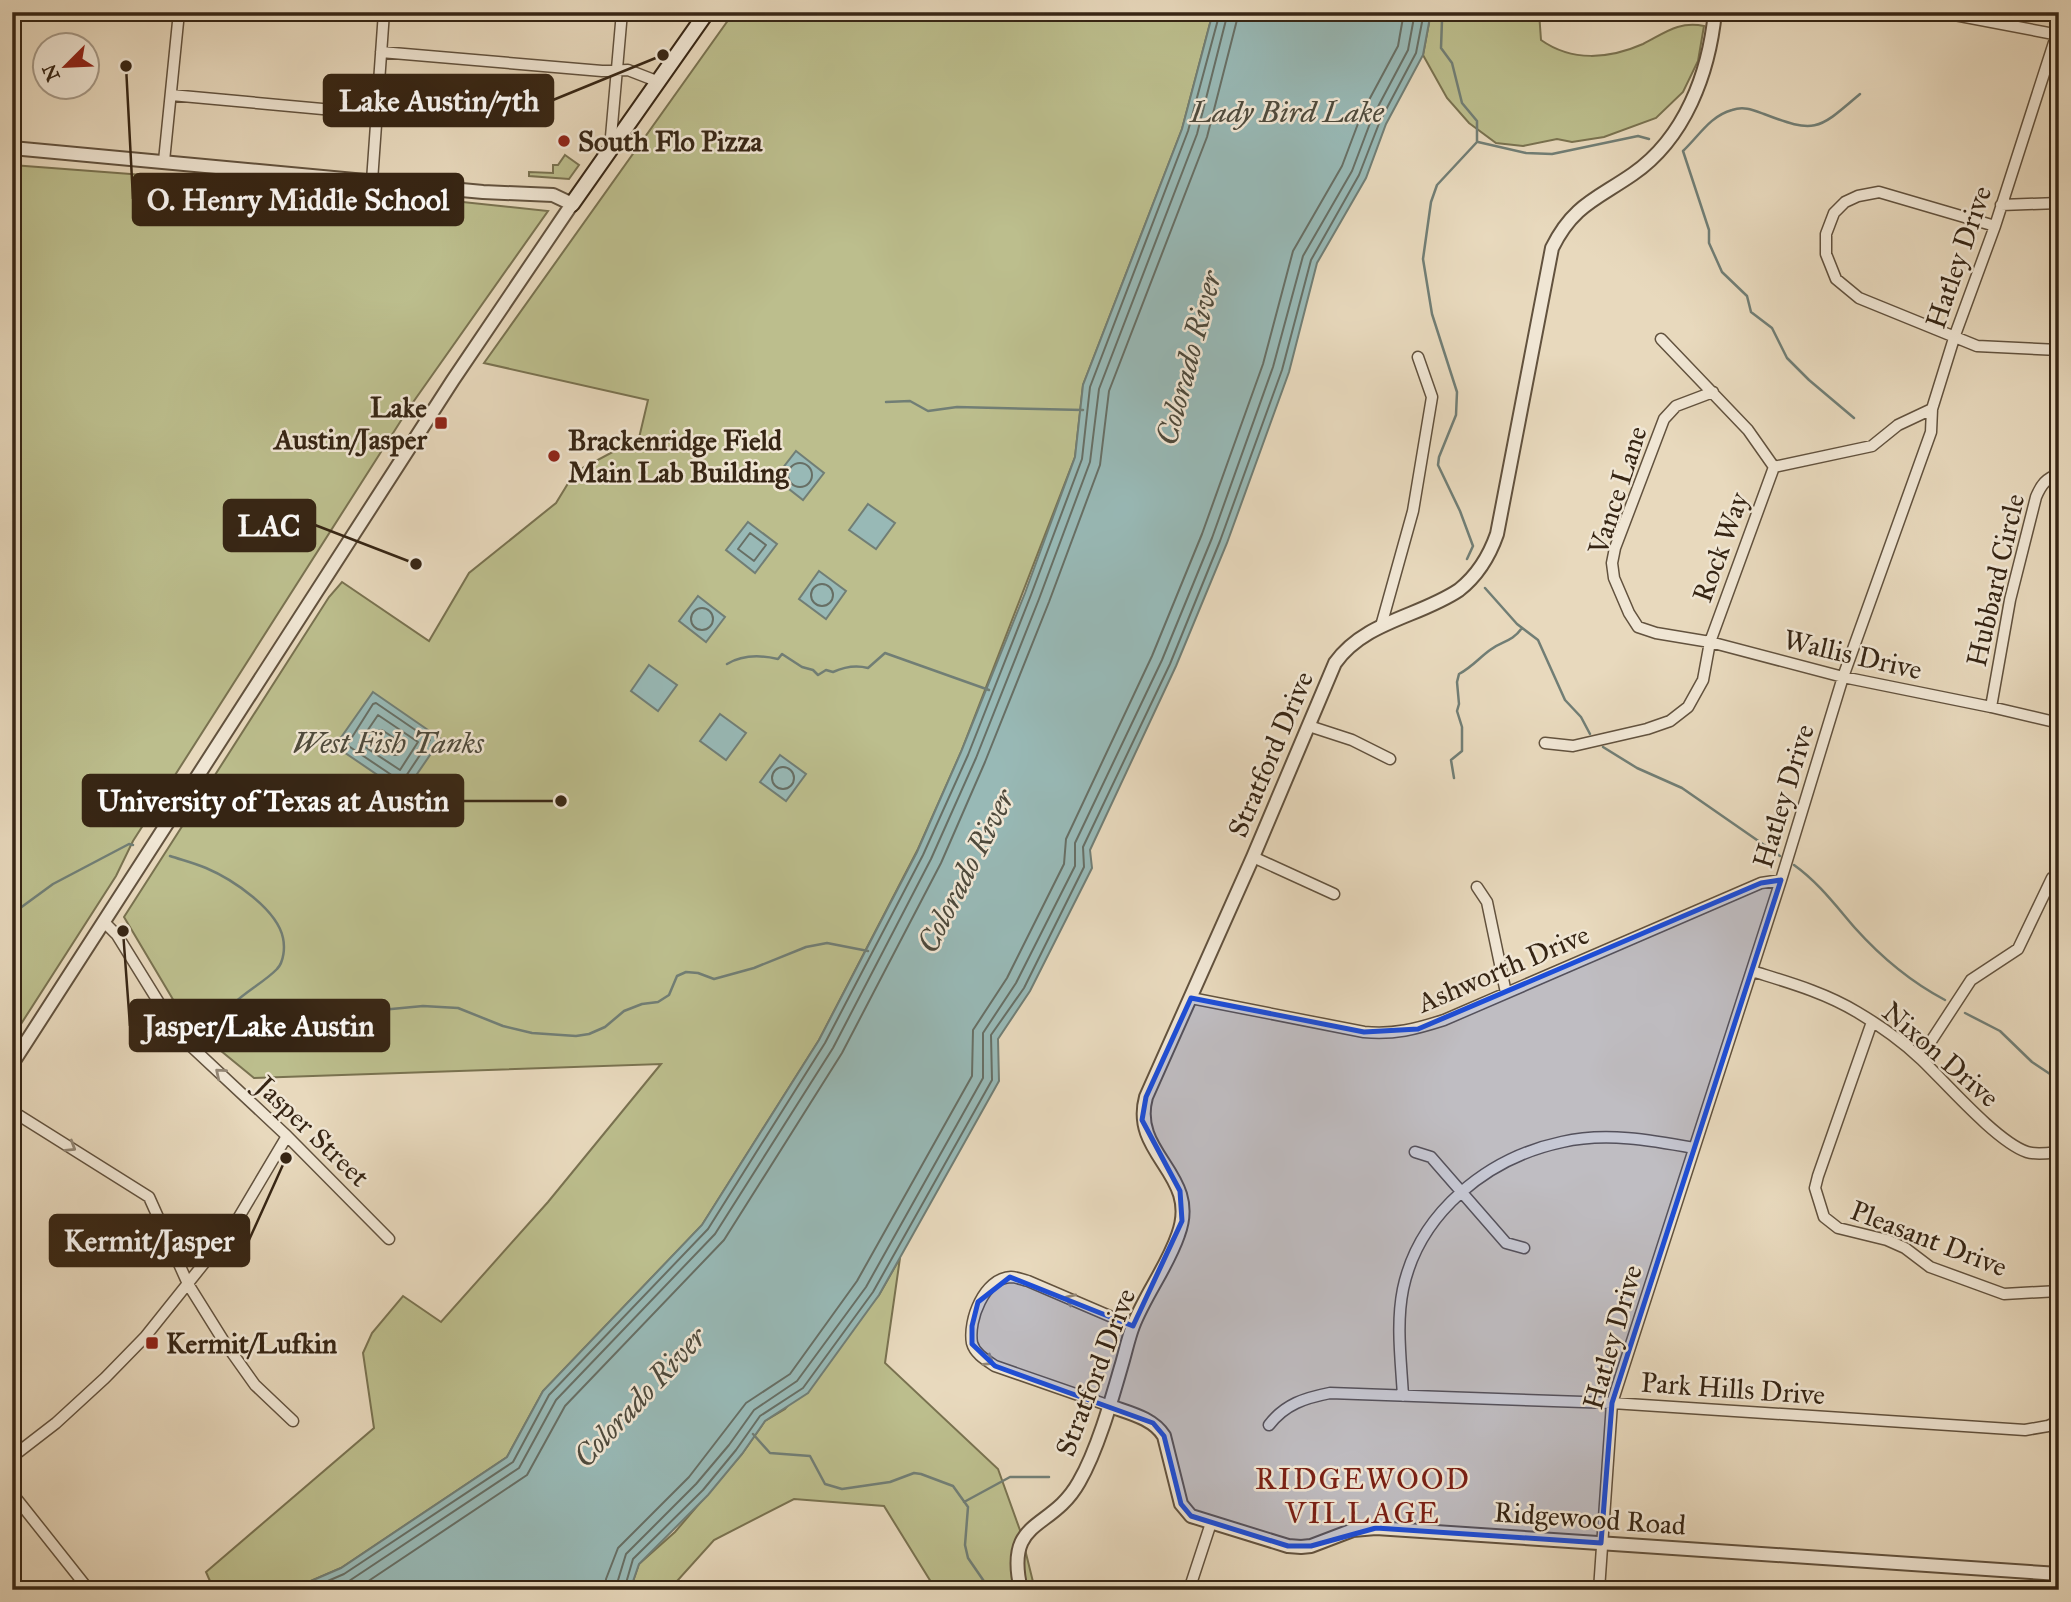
<svg xmlns="http://www.w3.org/2000/svg" width="2071" height="1602" viewBox="0 0 2071 1602" font-family="'IM FELL Great Primer',serif">
	<rect width="100%" height="100%" fill="#e8d9bd"/>
	<filter id="stains"><feTurbulence type="fractalNoise" baseFrequency=".00286" numOctaves="4"/><feColorMatrix values="0 0 0 0 .2 0 0 0 0 .09 0 0 0 0 .02 0 0 0 .5 -.17"/></filter>
	<radialGradient id="worn" r=".72"><stop offset=".6" stop-color="#630" stop-opacity="0"/><stop offset="1" stop-color="#630" stop-opacity=".3"/></radialGradient>
	<!-- green -->
	<path fill="#bcbe8d" stroke="#797250" stroke-width="2" d="M734,12H1213L1182,129L1083,385L1075,457L961,752L918,849L819,1040L702,1225L543,1391L507,1457L341,1568L290,1590H210L213,1588L206,1572L374,1428L363,1353L372,1333L403,1296L441,1322L548,1202L661,1064L254,1078L187,1023L124,917L329,597L342,582L429,641L469,573L556,503L575,472L639,438L648,400L484,363Z
		M1431,12H1539L1541,40C1572,62 1609,59 1643,44C1665,33 1678,21 1704,26L1698,61L1683,92L1656,118L1604,137L1572,142L1557,139L1523,146L1496,143L1469,123L1447,98L1423,55Z
		M565,155L579,165L569,179L529,176V172L553,173V165H558Z
		M12,165L368,192L548,211L409,408L133,841L116,876L12,1038Z
		M900,1258L885,1363L998,1469L1021,1533L1035,1590H936L884,1506L794,1499L714,1540L669,1590H630L639,1564L675,1532L742,1454L765,1421L785,1409L879,1295Z"/>
	<!-- water -->
	<path fill="#98b9b6" stroke="#717e75" stroke-width="2" d="M1213,12H1431L1423,55L1386,124L1366,178L1317,263L1289,372L1227,543L1176,666L1090,850L1092,868L1030,991L998,1039L999,1081L879,1295L808,1393L765,1421L742,1454L708,1495L639,1564L630,1590H290L341,1568L507,1457L543,1391L702,1225L819,1040L917,852L961,752L1025,593L1075,457L1083,385L1182,129Z
		M796,451L824,473L803,500L775,478Z
		M868,504L895,523L876,549L849,530Z
		M748,522L777,544L755,573L726,550Z
		M819,571L846,591L826,619L799,599Z
		M698,596L725,617L706,642L679,621Z
		M649,665L677,685L658,711L631,691Z
		M373,692L441,739L404,793L335,746Z
		M720,714L746,733L726,760L700,741Z
		M780,755L806,774L786,801L760,782Z"/>
	<g fill="none" stroke-linecap="round" stroke-linejoin="round">
		<!-- shore -->
		<path stroke="#676f65" stroke-width="2" d="M788 475a12 12 0 1 1 24 0a12 12 0 1 1-24 0Z
			M750,533L766,545L754,561L738,549Z
			M811 595a11 11 0 1 1 22 0a11 11 0 1 1-22 0Z
			M691 619a11 11 0 1 1 22 0a11 11 0 1 1-22 0Z
			M376,703L430,740L402,782L347,745L373,704Z
			M378,715L418,742L400,770L359,743Z
			M382,730L403,744L398,755H394L374,741L378,731Z
			M772 778a11 11 0 1 1 22 0a11 11 0 1 1-22 0Z
			M307,1590L344,1574L513,1462L549,1395L708,1229L825,1043L923,855L968,755L1031,595L1082,459L1090,387L1188,131L1220,12
			M329,1590L349,1581L519,1468L556,1400L715,1234L833,1048L931,859L976,758L1039,599L1090,462L1099,389L1197,134L1228,12
			M355,1590L527,1475L565,1406L724,1240L842,1053L941,863L985,762L1049,602L1100,465L1109,391L1207,137L1239,12
			M605,1590L606,1579L618,1548L689,1477L746,1403L790,1374L857,1281L972,1076L973,1030L1007,978L1064,864L1066,839L1152,656L1202,534L1263,364L1293,251L1342,166L1362,113L1398,46L1404,12
			M615,1590L626,1554L696,1484L729,1445L754,1410L797,1381L866,1287L983,1078V1033L1016,983L1075,866V843L1162,660L1212,538L1273,367L1303,256L1352,171L1372,118L1408,50L1415,12
			M624,1590L633,1559L703,1490L736,1450L760,1416L803,1388L873,1292L992,1080L991,1035L1024,988L1084,867L1083,847L1170,664L1220,541L1282,370L1311,260L1359,175L1380,121L1416,53L1424,12"/>
		<!-- stream -->
		<path stroke="#717e75" stroke-width="2.5" d="M1439,12L1442,20L1441,48L1452,63L1462,103L1477,121V142L1437,185L1431,202L1423,259L1432,314L1457,392L1456,415L1439,457L1438,465L1460,511L1473,546L1467,559
			M1478,142L1526,153L1552,154L1638,136L1649,139
			M886,402L910,401L928,411L957,407L1083,410
			M1854,418L1809,380L1787,358L1772,328L1751,312L1747,296L1722,272L1709,243V230L1683,151C1699,136 1710,116 1732,110C1744,106 1753,110 1764,114C1816,134 1818,130 1860,94
			M1485,588L1517,624L1538,640L1565,700L1581,717L1590,734
			M727,664C742,655 761,655 778,659L782,654L802,667L813,670L818,675L826,670L833,672C844,667 857,665 868,668L885,653L989,690
			M1603,747L1637,768L1682,788L1780,856
			M1454,778L1451,760L1462,751V727L1457,711L1459,704L1457,682L1459,674C1472,667 1479,658 1490,650C1503,640 1511,643 1522,628
			M170,856C182,860 194,863 206,868C232,879 277,909 283,938C285,947 284,962 277,969C259,988 223,1001 219,1029L227,1036L244,1040L277,1036L298,1026L360,1012L423,1006L458,1008L503,1026L532,1033L576,1036L589,1034L605,1027L624,1011L642,1004L658,1002L669,995L677,976L686,972L698,973L714,979L754,968L806,947L827,943L868,951
			M1794,865C1818,882 1836,906 1855,928C1881,957 1911,982 1945,1000
			M12,914L53,884L129,844L133,845
			M1965,1013L2000,1031L2032,1062L2059,1080
			M753,1434L770,1453L810,1456L825,1484L842,1489L890,1482L914,1473L921,1474L953,1486L968,1507L965,1545L968,1558L990,1590
			M964,1502L1010,1477H1049"/>
		<defs>
			<path id="minor" d="M1939,12L2059,35
				M381,52L602,71L628,70L659,82
				M171,95L377,114
				M610,148L622,12
				M164,161L179,12
				M372,181L384,12
				M2001,205L2059,203
				M1995,226L1879,192L1858,196L1845,202L1834,213L1826,234V254L1836,279L1859,298L1977,346L2059,350
				M1661,339L1748,430L1774,467
				M1713,392L1676,406L1664,419L1615,548L1612,563L1614,578L1629,613L1638,627L1656,633L1710,642L1843,677L1991,707L2059,723
				M1774,467L1872,446L1898,425L1932,409
				M1381,626L1413,511L1432,397L1418,357
				M1991,707L2010,600L2036,497C2041,485 2046,478 2059,474
				M1309,726L1352,740L1390,759
				M1545,743L1573,746L1647,729L1670,721L1688,707L1703,680L1710,642L1774,467
				M1253,857L1334,894
				M1477,887L1487,902L1506,993
				M104,922L117,935L179,1035L287,1136L389,1239
				M1752,971C1787,982 1824,992 1857,1012C1879,1025 1903,1042 1922,1060C1946,1083 1997,1142 2027,1152C2036,1155 2049,1153 2059,1152
				M1191,998L1364,1032C1394,1035 1416,1029 1444,1020L1761,883L1781,880
				M1872,1022L1818,1176L1815,1188L1824,1217L1838,1228L1887,1240L1905,1248L1930,1267L2004,1294L2059,1291
				M1920,1058L1971,980L2018,949L2052,878
				M12,1111L149,1197L188,1284L223,1340L255,1385L293,1421
				M1415,1152L1431,1157L1506,1243L1524,1248
				M1403,1396C1401,1360 1396,1324 1403,1289C1419,1213 1487,1158 1562,1142C1605,1132 1651,1140 1694,1148
				M1110,1406L995,1366C986,1360 975,1354 972,1343C968,1320 984,1278 1011,1277C1016,1277 1023,1280 1028,1281L1133,1326
				M1269,1425C1285,1404 1305,1398 1330,1393L1612,1403L2025,1430L2048,1426L2059,1421
				M12,1457L56,1423L105,1378L145,1337L233,1227L287,1136
				M12,1493L85,1585
				M1189,1590L1211,1523
				M1599,1590L1612,1403L1781,880L1843,677L1931,432L1932,409L1955,335L1995,226L2059,27"/>
			<path id="tertiary" d="M12,148L483,192L553,195L572,204L453,380L12,1064
				M1110,1406C1129,1413 1153,1418 1164,1436L1181,1504L1191,1516L1288,1546L1301,1547L1311,1546L1353,1530L1376,1528L2059,1574
				M1021,1590C1004,1517 1051,1532 1079,1482C1097,1451 1111,1402 1121,1367C1125,1354 1128,1339 1133,1326C1145,1295 1167,1267 1178,1235C1201,1174 1130,1155 1146,1097L1253,857L1335,663C1365,621 1419,617 1459,590C1478,575 1489,557 1497,534L1552,248C1573,205 1597,199 1633,174C1685,138 1709,73 1715,12"/>
			<path id="secondary" d="M572,204L707,12"/>
		</defs>
		<!-- minor casing -->
		<use href="#minor" stroke="#62523e" stroke-width="13"/>
		<!-- tertiary casing -->
		<use href="#tertiary" stroke="#62523e" stroke-width="16"/>
		<!-- secondary casing -->
		<use href="#secondary" stroke="#362514" stroke-width="18"/>
		<!-- minor -->
		<use href="#minor" stroke="#f0e6d4" stroke-width="10"/>
		<!-- tertiary -->
		<use href="#tertiary" stroke="#f0e6d4" stroke-width="12"/>
		<!-- secondary -->
		<use href="#secondary" stroke="#f0e6d4" stroke-width="14"/>
	</g>
	<!-- one-way arrows -->
	<defs><path id="oneway-chevron" d="M-2-3.5L2.5 0L-2 3.5" fill="none" stroke-width="1.6" stroke-linecap="round" stroke-linejoin="round" transform="scale(1.75)"/></defs>
	<g stroke="#938674">
		<use href="#oneway-chevron" transform="translate(220 1073) rotate(-140)"/>
		<use href="#oneway-chevron" transform="translate(71 1147) rotate(32)"/>
		<use href="#oneway-chevron" transform="translate(1070 1299) rotate(-156)"/>
		<use href="#oneway-chevron" transform="translate(989 1361) rotate(32)"/>
	</g>
	<!-- marked area -->
	<path fill="#1d4ed8" fill-opacity="0.2" stroke="#1d4ed8" stroke-width="5" stroke-linejoin="round" d="M1781,880L1612,1403L1601,1543L1376,1528L1311,1546H1288L1191,1516L1181,1504L1164,1436L1153,1423L995,1366L972,1344V1326L978,1302L1010,1277L1133,1326L1182,1221L1180,1191L1142,1120L1146,1097L1191,998L1364,1032L1418,1029L1761,883Z"/>
	<!-- markers -->
	<g fill="#8f2418" stroke="#f0e6d4" stroke-width="2.5">
		<circle cx="564" cy="141" r="7"/>
		<rect x="434" y="416" width="14" height="14" rx="3.5"/>
		<circle cx="554" cy="456" r="7"/>
		<rect x="145" y="1336" width="14" height="14" rx="3.5"/>
	</g>
	<g text-anchor="middle" stroke-width="5" stroke-linejoin="round" paint-order="stroke">
		<!-- poi labels -->
		<g font-size="28" font-weight="bold" fill="#362514" stroke="#f0e6d4" text-anchor="start">
			<text x="578" y="151">South Flo Pizza</text>
			<text x="427" y="417" text-anchor="end">Lake<tspan x="427" dy="32">Austin/Jasper</tspan></text>
			<text x="568" y="450">Brackenridge Field<tspan x="568" dy="32">Main Lab Building</tspan></text>
			<text x="166" y="1353">Kermit/Lufkin</text>
		</g>
		<!-- street labels -->
		<g font-size="28" fill="#362514" stroke="#f0e6d4">
			<text transform="translate(1958 257) rotate(-71)" y="10">Hatley Drive</text>
			<text transform="translate(1617 490) rotate(-72)" y="10">Vance Lane</text>
			<text transform="translate(1720 547) rotate(-70)" y="10">Rock Way</text>
			<text transform="translate(1995 580) rotate(-77)" y="10">Hubbard Circle</text>
			<text transform="translate(1853 654) rotate(13)" y="10">Wallis Drive</text>
			<text transform="translate(1270 754) rotate(-67)" y="10">Stratford Drive</text>
			<text transform="translate(1783 796) rotate(-73)" y="10">Hatley Drive</text>
			<text transform="translate(1503 968) rotate(-23)" y="10">Ashworth Drive</text>
			<text transform="translate(1941 1054) rotate(41)" y="10">Nixon Drive</text>
			<text transform="translate(313 1131) rotate(44)" y="10">Jasper Street</text>
			<text transform="translate(1929 1238) rotate(21)" y="10">Pleasant Drive</text>
			<text transform="translate(1612 1337) rotate(-74)" y="10">Hatley Drive</text>
			<text transform="translate(1095 1372) rotate(-69)" y="10">Stratford Drive</text>
			<text transform="translate(1733 1388) rotate(4)" y="10">Park Hills Drive</text>
			<text transform="translate(1590 1518) rotate(4)" y="10">Ridgewood Road</text>
		</g>
		<!-- water labels -->
		<g font-size="30" font-style="italic" fill="#4e4a3c" stroke="#f0e6d4">
			<text x="1287" y="122">Lady Bird Lake</text>
			<text transform="translate(1189 358) rotate(-75)" y="10">Colorado River</text>
			<text x="388" y="753">West Fish Tanks</text>
			<text transform="translate(966 871) rotate(-63)" y="10">Colorado River</text>
			<text transform="translate(640 1397) rotate(-47)" y="10">Colorado River</text>
		</g>
		<!-- neighbourhood labels -->
		<g font-size="30" letter-spacing="2" fill="#7a1f14" stroke="#f0e6d4">
			<text x="1363" y="1489">RIDGEWOOD<tspan x="1363" dy="34">VILLAGE</tspan></text>
		</g>
	</g>
	<!-- callouts -->
	<path fill="none" stroke="#362514" stroke-width="2.5" d="M663 55L553 100M126 66L133 199M416 564L315 525M561 801L463 801M123 931L130 1026M286 1158L249 1240"/>
	<g fill="#362514" stroke="#f0e6d4" stroke-width="2.5">
		<circle cx="663" cy="55" r="7"/>
		<circle cx="126" cy="66" r="7"/>
		<circle cx="416" cy="564" r="7"/>
		<circle cx="561" cy="801" r="7"/>
		<circle cx="123" cy="931" r="7"/>
		<circle cx="286" cy="1158" r="7"/>
	</g>
	<g fill="#362514" stroke="#362514" stroke-width="2.5">
		<rect x="324" y="75" width="229" height="51" rx="7"/>
		<rect x="133" y="174" width="330" height="51" rx="7"/>
		<rect x="224" y="500" width="91" height="51" rx="7"/>
		<rect x="83" y="775" width="380" height="51" rx="7"/>
		<rect x="130" y="1000" width="259" height="51" rx="7"/>
		<rect x="50" y="1215" width="199" height="51" rx="7"/>
	</g>
	<g font-size="30" text-anchor="middle" font-weight="bold" fill="#fff">
		<text x="439" y="111">Lake Austin/7th</text>
		<text x="298" y="210">O. Henry Middle School</text>
		<text x="269" y="536">LAC</text>
		<text x="273" y="811">University of Texas at Austin</text>
		<text x="259" y="1036">Jasper/Lake Austin</text>
		<text x="149" y="1251">Kermit/Jasper</text>
	</g>
	<!-- margin -->
	<rect width="2071" height="1602" fill="none" stroke="#e8d9bd" stroke-width="42"/>
	<rect x="14" y="14" width="2043" height="1574" fill="none" stroke="#362514" stroke-width="3.5"/>
	<rect x="21" y="21" width="2029" height="1560" fill="none" stroke="#362514" stroke-width="2"/>
	<!-- north arrow -->
	<g transform="translate(66 66) rotate(246)"><circle r="33" fill="#f0e6d4" stroke="#a69987" stroke-width="2"/>
	<path d="M0-5L12 26L0 18L-12 26Z" fill="#8f2418"/>
	<text y="-10" font-size="19" font-weight="bold" text-anchor="middle" fill="#362514">N</text>
	</g>
	<rect width="100%" height="100%" filter="url(#stains)"/>
	<rect width="100%" height="100%" fill="url(#worn)"/>
</svg>
